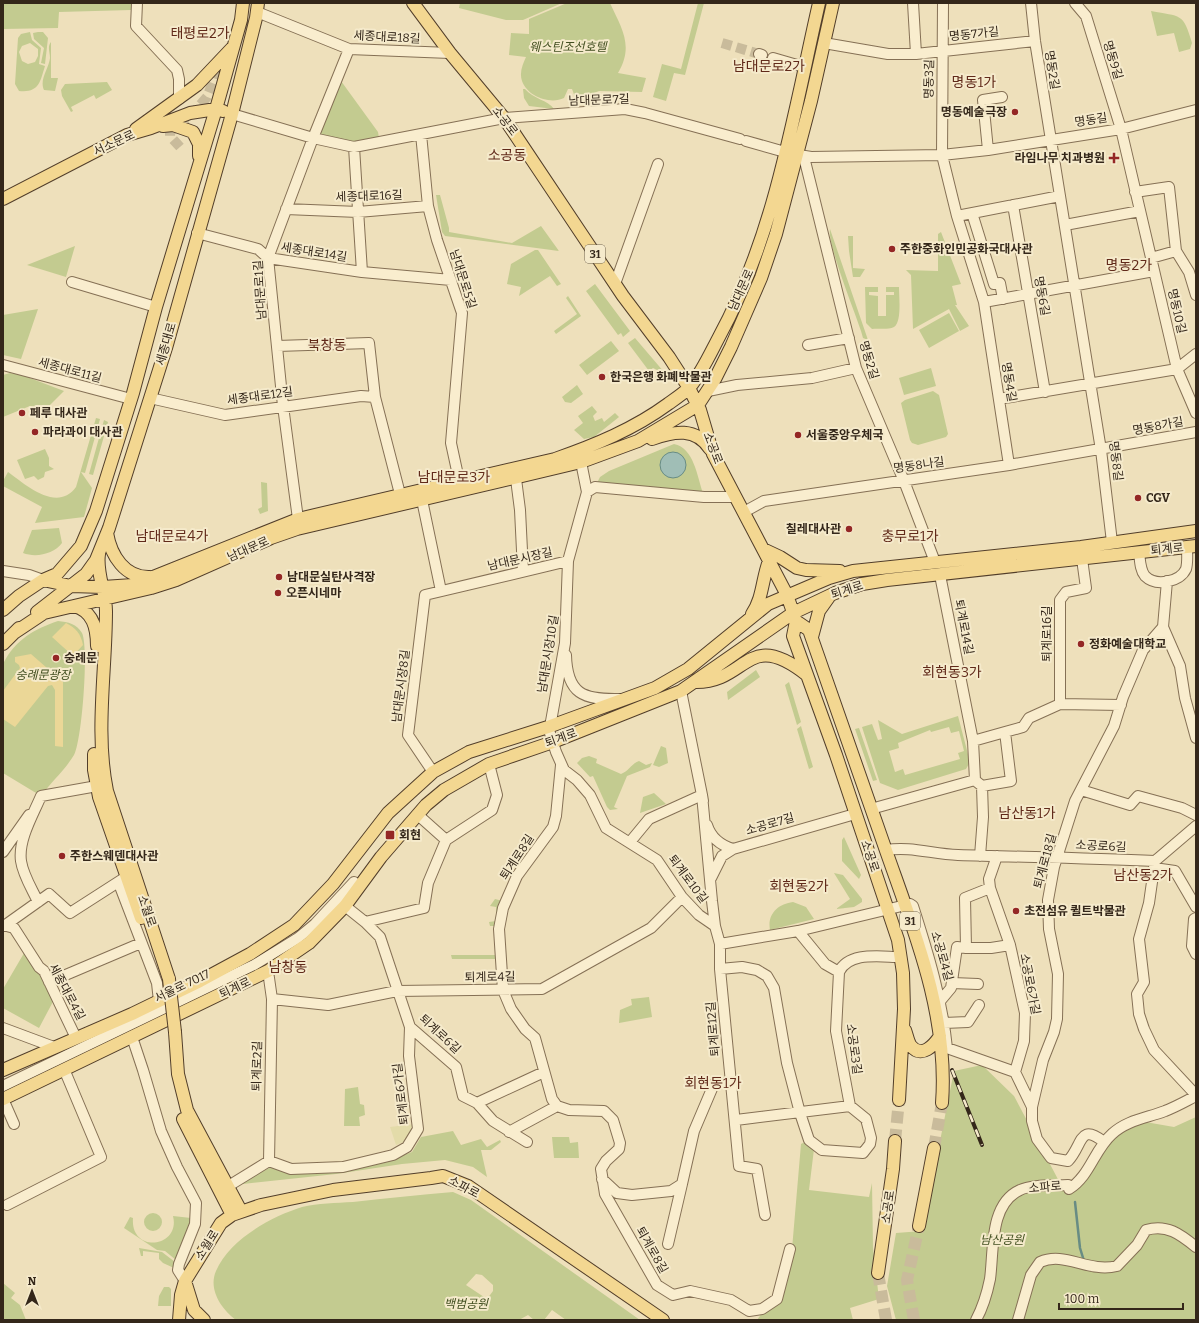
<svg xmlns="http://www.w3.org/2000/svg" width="1199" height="1323" viewBox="0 0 1199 1323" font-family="Bitter,'Noto Sans KR',serif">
	<rect width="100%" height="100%" fill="#eee0bb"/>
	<!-- farmland -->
	<path fill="#e3dba9" d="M414,1124L406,1141L396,1145L390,1127Z"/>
	<!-- green -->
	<path fill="#c3cb90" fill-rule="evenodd" d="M3,3H133L131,10L59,12L58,28L3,29Z
		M460,3H562L523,20H506L459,8Z
		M567,3H610C622,29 634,46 618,73L646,78L642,92L599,91L576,100L572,89H568L564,98C550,105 527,96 522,81C519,72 523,64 526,57L509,55L511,33L529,34V19Z
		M698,3H704L685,75L674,73L666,101L653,97L662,64L681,69Z
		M1151,11C1181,17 1183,12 1192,43L1190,49L1179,52L1174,33L1157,36Z
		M30,32L32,40L41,48L39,64L45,66C40,82 39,93 19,91L15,84L18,38L21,34ZM30,43L38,49V56L35,62L28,64L22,61L19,52L22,46Z
		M38,32H43L48,38L45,64L41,63L44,48L34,39L33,33Z
		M51,42V78H58L55,91L44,90C39,80 49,68 50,58C50,52 47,47 51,42Z
		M341,81L378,132L379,138L354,144L321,136L320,131Z
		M107,82L112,90L96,99L94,95L71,107L73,111L71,112L62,96L61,90L65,84Z
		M523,89H525C533,99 548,100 554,109L529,106L524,98Z
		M436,195H440L449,228V232L512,243L541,226L559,251L445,236L442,232Z
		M830,229L868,340L863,338L861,331C855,312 827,244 830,229Z
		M941,232L961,284L952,286L957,305H955L969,326L960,331L949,309L913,329L911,275L906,270L938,271V234Z
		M848,236H853V268L865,269L860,277H853L849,251Z
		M75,246L66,277L27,265Z
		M535,250H538L561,284L557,286L550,276L519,296L521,287L507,284L511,264Z
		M595,284L630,331L623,337L621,333L618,335L586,291Z
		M865,287H878V292H869V295L878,296V316H886V295H894V292H886V287H899C899,296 902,322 894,327C888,330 878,328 872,329L866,323Z
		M568,296L581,316L556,334L554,331L577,314L566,298Z
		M38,309L21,359L3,355V315Z
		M949,313L959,331L929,348L919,330Z
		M635,338L664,372V375L657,380L654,377L658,374L657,370L653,368L649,371L628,343Z
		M611,341L619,351L587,375L579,365Z
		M931,368L936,386L904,395L899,378Z
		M10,373L22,375L64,391L45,410L30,406L3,417V375Z
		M577,385L583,394L571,403L565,402L562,397Z
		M933,391L939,395L948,434L946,437L918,445L912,443L910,440L901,403L905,400Z
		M592,406L597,412L593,416L595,421L602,418L604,422L615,413L619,417L594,437L584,439L574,430L583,423L578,416Z
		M96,418L100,419L85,473L81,472L92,488L84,517L35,523L42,507L3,486V481L8,472C26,485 57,513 76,487Z
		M104,420L108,422L93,475L89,474Z
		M674,444C694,448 697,476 703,493L596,485L600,477L609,471Z
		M45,449L49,458V466L54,469L45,472L44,477L38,480L34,476L25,479L17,460Z
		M261,482L267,483L268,511L260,514L258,509L262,507Z
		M59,528L62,543C54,554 36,558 23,553L32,530Z
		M58,621C68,622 77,624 82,633C89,647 82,741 74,755C65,770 51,782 41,796L3,773V664C15,640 34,629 58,621Z
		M756,670L760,677L728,700L727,692Z
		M789,682L801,722L797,725L785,685Z
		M958,716L970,762L966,769L898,790L880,783L862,727L872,724L878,740L882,739L878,720L902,734ZM949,727L951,733L959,731L964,751L958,753L960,759L905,775L903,769L895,772L889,751L899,748L898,743L930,730L931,732Z
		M801,726L813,767L809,769L797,729Z
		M859,728L877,780L873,781L855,729Z
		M661,746L666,748L668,763L659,767L653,765Z
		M589,756L597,759L596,763L621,774C629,771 631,764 639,761L646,765L652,763L650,767L627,776L614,807L618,809L610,810L607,807L593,776L590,777L577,763L582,758Z
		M654,793L666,804L640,813L643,797Z
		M844,837L861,875L859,879L842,861V840Z
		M834,873L843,875L862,899V902L854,907L836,909L850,899Z
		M495,899L503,901L500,959H452L451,955H496L495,926H490L489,922L496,921V907L490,906Z
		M793,902L806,907L814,919L770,930C767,914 778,904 793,902Z
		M27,948L56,996L39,1028L3,1008V989Z
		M649,997L652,1017L619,1023L620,1010L632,1005L631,999Z
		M982,1065L1014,1096L1061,1185L1069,1189L1102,1146L1134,1120L1174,1127L1196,1117V1320H896L887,1286L896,1233L922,1231L954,1071Z
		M358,1087L360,1104L364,1105L365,1115L359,1117L360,1126H344L345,1089Z
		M453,1131L461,1145L481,1139L487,1147L500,1140L501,1142L491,1150H481L487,1177L473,1167L445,1160L402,1164L336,1174L243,1184L242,1182L271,1167L290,1172H341L387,1161L412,1152L421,1137Z
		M552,1137H569L570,1143L578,1142L579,1158H554Z
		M805,1142L814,1149L809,1190L869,1197L872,1183L873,1248L879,1299L850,1308L853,1320H757L762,1313L778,1302L792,1249L801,1144Z
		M453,1192L471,1200L640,1320H566L552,1310L544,1320H534L528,1315L519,1320H236C221,1309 208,1289 216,1271C229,1240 270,1217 302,1207C318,1203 336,1203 353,1202C386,1198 419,1195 453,1192ZM476,1274L482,1275L493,1285V1291L487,1299L466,1285Z
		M144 1222a9 9 0 1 1 18 0a9 9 0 1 1-18 0Z
		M173,1216L191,1218V1226L176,1260L165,1251L157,1250L124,1228L130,1217L133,1218C130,1254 181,1248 173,1216Z
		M139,1248L162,1252L175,1262L174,1268L163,1263L159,1259V1253L143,1251V1256H141Z
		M3,1283L15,1293L11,1298L20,1305L26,1320H3Z
		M164,1287H169L171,1289V1306H158L159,1296Z"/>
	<!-- sand -->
	<path fill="#ebd797" d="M66,623C76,628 81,634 83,645L73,656L52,637Z
		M31,654L63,682V747L55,746V690L52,685L48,686L15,727L3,719V691L20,668L19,665L15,662V657Z"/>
	<!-- water -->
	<path fill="#a0beb6" stroke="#688c84" d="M660 465a13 13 0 1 1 26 0a13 13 0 1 1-26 0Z"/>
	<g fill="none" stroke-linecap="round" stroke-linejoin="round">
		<!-- stream -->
		<path stroke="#688c84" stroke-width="2.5" d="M1075,1202L1080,1248L1084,1261"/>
		<!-- minor-tunnel -->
		<path stroke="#c9bb9b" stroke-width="10" stroke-dasharray="10 5" stroke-linecap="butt" d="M722,43L759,54
			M180,147L170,136V132L195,111L207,97L221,62"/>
		<!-- major-tunnel -->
		<path stroke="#c9bb9b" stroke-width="12" stroke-dasharray="12 6" stroke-linecap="butt" d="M895,1141L899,1100
			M934,1148L942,1103
			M878,1273L886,1320
			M914,1320L907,1280L919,1226"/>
		<defs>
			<path id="minor" d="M137,3L136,26L177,70L179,79V99
				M913,3L916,54
				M943,3L942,155L957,216L984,302L1009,465
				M1031,3L1035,41L1101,450L1112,542
				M1075,3L1086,16L1121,129L1177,369L1196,413
				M257,12L349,49L450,53
				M824,43L888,54H916L1035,41
				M759,54L762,55
				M773,58L804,67
				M232,114L313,138L354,147L504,118L625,109L645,113L740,139
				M421,134L428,206L437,240L462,313L451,443L459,480
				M746,141L785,152
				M354,147L362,272
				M988,150L983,100L1002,97
				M799,155L811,157L942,155L988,150L1121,129L1196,110
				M804,157L856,368L904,481L935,562
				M1135,192L1169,187L1176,251L1189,272L1196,295
				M1013,205L1045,392
				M286,209L358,212L428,206
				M972,213L994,284L1000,283L1003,299
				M957,216L1060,196
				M1065,225L1140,211
				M197,233L258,249L268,258L362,272L451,280
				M1151,258L1176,251
				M72,282L156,307
				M615,284L658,164
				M984,302L1154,271
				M808,345L849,338
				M277,346L369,343L375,397L400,494
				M3,365L131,399
				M708,391L737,385L812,378L856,368
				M150,398L225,415L361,396L375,397
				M999,399L1177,369L1196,354
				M516,479L520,510L523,571
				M587,492L595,487L704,497H735
				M422,500L441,591
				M744,512L764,501L1009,465L1196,432
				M298,519L283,406L268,258L313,138L349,49
				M1139,552C1140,560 1140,570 1145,576C1156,587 1180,582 1186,569C1188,562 1187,554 1187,547
				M3,571L29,575L43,580
				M940,575L973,741L975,780
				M1163,627L1180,666L1185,698L1196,738
				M566,655C567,694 583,700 620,699
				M681,691L702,795L712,901L715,926L720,944V969L739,1166L757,1169L765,1215
				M1060,704L1121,705
				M548,727L556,752L564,770L577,780L590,795L606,828L657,860L682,897L699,915L715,926
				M550,727L565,643L568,561L587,492L581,462
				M973,741L1005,732
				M561,765L556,816L553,827L517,876L503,908L499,929L503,990L511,1009L525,1029L535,1038L552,1099L557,1106L569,1110L604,1111L613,1120L620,1143L619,1149L606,1161L601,1169L605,1194L657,1285L673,1295L690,1291L731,1300L749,1311L762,1309L777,1299L790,1249
				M433,772L408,735L425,595L568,561
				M977,782L982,786L983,817L980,856
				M982,786L1011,781L1005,732L1023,727L1029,718L1060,704V600L1066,592L1086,588L1082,559
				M1081,790L1130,805L1138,796L1182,808L1196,815
				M871,809L975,780
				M418,815L446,840
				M707,825C711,838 720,845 733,849
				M1196,826L1155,861L1149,903L1139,939L1144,982L1137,994L1139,1014L1144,1029L1154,1050L1196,1095
				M630,842L649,819L702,795L703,801
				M886,850C911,846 932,854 958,855C1023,857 1089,858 1155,861
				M3,852L29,815
				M997,856L989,879L990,888L1010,945L1025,1013L1024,1041L1015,1072L1032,1107
				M1154,868L1175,871L1196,907
				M126,877L121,889L157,983L159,1001
				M711,878L722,856L733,849L855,814
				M38,902C32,889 23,875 21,861C18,840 33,815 41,796L97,786
				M345,906L365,922L380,937L410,1027L456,1067L463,1096L477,1103L493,1121L527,1142
				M1196,918L1194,919L1192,946L1196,954
				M365,922L424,908L428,883L446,840L492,810L497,795L489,764
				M3,925L14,928L39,967L44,971L76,1038
				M4,926L49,894L70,913L126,877
				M720,944L798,931L910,904L913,906C928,953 942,999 947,1048L1015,1072
				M966,948H991L1010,945
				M720,969L742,967L757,970L767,976L774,988L787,1063L800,1113L809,1140L822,1150L863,1153L870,1144L871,1138L866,1119L850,1106
				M268,971L272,999L269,1161
				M839,972C849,951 881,957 900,957
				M49,982L141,943
				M952,983L978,984
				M272,999L328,1005L397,991L542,989L651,928L682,897
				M941,1000L951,988L957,947L966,948L965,898L990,888
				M944,1023L968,1022L979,1005
				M3,1028L54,1047
				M132,1037L143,1070L161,1131L177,1167L196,1203L195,1224L179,1264L178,1270L185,1281
				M3,1086L254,965L298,938L315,924L354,882
				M3,1099L14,1124
				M477,1103L544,1072
				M736,1120L850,1106L836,1031L839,972L825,964L798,931
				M509,1132L557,1106
				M1104,1142C1079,1122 1083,1145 1068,1161L1051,1158L1037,1139L1032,1121V1107L1043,1060L1054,1032L1057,1019L1058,974L1049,929L1048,900L1054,867L1075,801L1114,726L1123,697L1143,650L1163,627L1167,581
				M602,1179L617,1193L632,1195L671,1191L682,1184L694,1131L714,1084L731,1082
				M222,1190L269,1161L291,1169L343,1167L393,1155L407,1147L418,1129L409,1056L410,1027
				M7,1205L101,1157L64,1069
				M668,1244L682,1184
				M976,1320C983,1307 987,1294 990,1279C994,1251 989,1204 1020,1190C1032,1184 1054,1186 1068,1185L1069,1189C1090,1176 1094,1150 1112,1134C1127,1120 1147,1118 1165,1111C1176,1107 1186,1101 1196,1096
				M1018,1320L1031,1275L1040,1262C1065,1251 1088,1273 1117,1266L1137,1245L1146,1230C1167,1224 1180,1234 1196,1247"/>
			<path id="major" d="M413,3L450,53L504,118L623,296L669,357L689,388L700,410L713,454L787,595L796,621L793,636L836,755L898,940L903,973L904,1009L899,1100
				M163,126L173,125L193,132L199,144V156
				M136,129L197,85L233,47
				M3,199L127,135L151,128L190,113L216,109L223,111
				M652,439C674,431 696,427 710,449
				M107,533C111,556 125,578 150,577
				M763,549L780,557L797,568L806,570L840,571
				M99,554C96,573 106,592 106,611C106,671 95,732 107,791L169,979
				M43,580L71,586L103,587L133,585L298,519L555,459C595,445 634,429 668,404C675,399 684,393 690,387C702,372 710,354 719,337C775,234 793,117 819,3
				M74,606C93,611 97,628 97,646
				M3,610L19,596L43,580L57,574L81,546L96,511L133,393L156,307L216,109L241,20L243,3
				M37,612L86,574L96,560L109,528L166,348L232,114L256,18L258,3
				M752,614C763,598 762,579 769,561
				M796,621L809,630C834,700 858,771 883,842C912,926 949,1012 942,1103
				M14,633L44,613L151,588L176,580L271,538L297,529L581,462L638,441L698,405L715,379L731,347L761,278L776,234L811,101L833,3
				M812,637L819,611L829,597
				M3,644L19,628
				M695,682C748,683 746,627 807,675
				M94,754V770L99,797L141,918
				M905,1030C907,1035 908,1042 911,1046C922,1059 934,1045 940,1036
				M175,1032L178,1074L187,1110L241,1211
				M3,1070L132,1014L200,981L250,954L294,925L333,884L388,813L433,772L469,752L548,727L655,688L688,669L768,604L829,578L853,571L1081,547L1196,531
				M3,1099L268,971L309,943L345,906L381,857L426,805L444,790L489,764L553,742L681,691L793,613L835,593L862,584L887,580L1196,546
				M183,1119L232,1215
				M919,1226L934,1148
				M878,1273L893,1169L895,1141
				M185,1281L194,1310L204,1320
				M179,1320L181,1295L185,1281L221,1223L232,1215L261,1205L333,1190L431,1178L443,1176L468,1186L663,1320"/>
		</defs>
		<!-- minor casing -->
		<use href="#minor" stroke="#857055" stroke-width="12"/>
		<!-- major casing -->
		<use href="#major" stroke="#523e2a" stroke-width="14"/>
		<!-- minor -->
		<use href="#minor" stroke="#f9edce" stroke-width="10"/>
		<!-- major -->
		<use href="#major" stroke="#f3d791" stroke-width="12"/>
		<defs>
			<path id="rail" d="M952,1070L982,1145"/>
		</defs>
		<!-- rail casing -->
		<use href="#rail" stroke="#34271a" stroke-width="4"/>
		<!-- rail -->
		<use href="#rail" stroke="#f5eacb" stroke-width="2.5" stroke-dasharray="8" stroke-linecap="butt"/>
		<defs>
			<path id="major-bridge" d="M169,979L175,1032"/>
		</defs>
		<!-- major-bridge casing -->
		<use href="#major-bridge" stroke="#523e2a" stroke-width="14" stroke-linecap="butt"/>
		<!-- major-bridge -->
		<use href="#major-bridge" stroke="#f3d791" stroke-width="12"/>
	</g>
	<!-- markers -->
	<g fill="#942725" stroke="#f5eacb" stroke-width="1.5">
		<circle cx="1015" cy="112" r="4"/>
		<path d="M1112 152h4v4h4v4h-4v4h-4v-4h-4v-4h4z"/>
		<circle cx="892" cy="249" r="4"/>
		<circle cx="602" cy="377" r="4"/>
		<circle cx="22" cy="413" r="4"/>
		<circle cx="35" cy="432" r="4"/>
		<circle cx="798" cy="435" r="4"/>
		<circle cx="1138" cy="498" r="4"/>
		<circle cx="849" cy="529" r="4"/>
		<circle cx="279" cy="577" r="4"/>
		<circle cx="278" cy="593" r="4"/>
		<circle cx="1081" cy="644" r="4"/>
		<circle cx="56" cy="658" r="4"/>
		<rect x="385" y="830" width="10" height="10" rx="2"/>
		<circle cx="62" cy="856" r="4"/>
		<circle cx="1016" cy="911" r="4"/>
	</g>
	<g text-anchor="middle" stroke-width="4" stroke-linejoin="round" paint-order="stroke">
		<!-- shield labels -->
		<g fill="#f5eacb" stroke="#6e624f" stroke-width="1">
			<rect x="585" y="245" width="20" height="18" rx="3"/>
			<rect x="900" y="912" width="20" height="18" rx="3"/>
		</g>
		<g font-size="11" font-weight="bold" fill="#34271a">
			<text x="595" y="258">31</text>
			<text x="910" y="925">31</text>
		</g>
		<!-- street labels -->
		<g font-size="12" fill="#34271a" stroke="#f5eacb">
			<text transform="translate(974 34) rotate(-6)" y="4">명동7가길</text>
			<text transform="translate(387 37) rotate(3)" y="4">세종대로18길</text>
			<text transform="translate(1113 60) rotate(73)" y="4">명동9길</text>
			<text transform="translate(1052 70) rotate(81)" y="4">명동2길</text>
			<text transform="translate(929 79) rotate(-89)" y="4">명동3길</text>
			<text transform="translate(599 100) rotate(-2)" y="4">남대문로7길</text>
			<text transform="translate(1091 120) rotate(-9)" y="4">명동길</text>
			<text transform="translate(505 121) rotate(53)" y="4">소공로</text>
			<text transform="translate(114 143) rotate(-25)" y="4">서소문로</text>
			<text transform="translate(369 196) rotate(-2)" y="4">세종대로16길</text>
			<text transform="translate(314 252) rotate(9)" y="4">세종대로14길</text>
			<text transform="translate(463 279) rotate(72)" y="4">남대문로5길</text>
			<text transform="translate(260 290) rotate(-94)" y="4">남대문로1길</text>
			<text transform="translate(741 290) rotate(-66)" y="4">남대문로</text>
			<text transform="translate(1042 296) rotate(80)" y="4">명동6길</text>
			<text transform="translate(1177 311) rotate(77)" y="4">명동10길</text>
			<text transform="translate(166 344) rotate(-74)" y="4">세종대로</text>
			<text transform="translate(869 360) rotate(73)" y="4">명동2길</text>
			<text transform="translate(70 370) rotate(15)" y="4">세종대로11길</text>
			<text transform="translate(1009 382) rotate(81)" y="4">명동4길</text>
			<text transform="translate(260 396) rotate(-8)" y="4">세종대로12길</text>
			<text transform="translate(1158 426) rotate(-11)" y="4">명동8가길</text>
			<text transform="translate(713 448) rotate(69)" y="4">소공로</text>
			<text transform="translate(1116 461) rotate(83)" y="4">명동8길</text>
			<text transform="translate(919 465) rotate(-8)" y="4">명동8나길</text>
			<text transform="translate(248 549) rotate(-24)" y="4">남대문로</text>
			<text transform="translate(1167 549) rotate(-6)" y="4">퇴계로</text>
			<text transform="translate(520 559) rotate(-13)" y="4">남대문시장길</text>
			<text transform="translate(847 590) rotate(-18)" y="4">퇴계로</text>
			<text transform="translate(964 627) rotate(79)" y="4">퇴계로14길</text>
			<text transform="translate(1047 634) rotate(-90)" y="4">퇴계로16길</text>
			<text transform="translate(548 654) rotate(-81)" y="4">남대문시장10길</text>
			<text transform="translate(401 686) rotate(-83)" y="4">남대문시장8길</text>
			<text transform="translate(561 738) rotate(-20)" y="4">퇴계로</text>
			<text transform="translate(770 824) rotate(-16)" y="4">소공로7길</text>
			<text transform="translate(1101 846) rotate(3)" y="4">소공로6길</text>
			<text transform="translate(870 856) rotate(71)" y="4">소공로</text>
			<text transform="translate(517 857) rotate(-57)" y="4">퇴계로8길</text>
			<text transform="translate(1045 861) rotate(-75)" y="4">퇴계로18길</text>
			<text transform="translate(688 879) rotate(53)" y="4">퇴계로10길</text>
			<text transform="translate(147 911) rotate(71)" y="4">소월로</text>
			<text transform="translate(942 956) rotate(74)" y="4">소공로4길</text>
			<text transform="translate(490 977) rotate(-1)" y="4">퇴계로4길</text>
			<text transform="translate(1030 984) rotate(79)" y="4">소공로6가길</text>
			<text transform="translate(182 986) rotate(-26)" y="4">서울로 7017</text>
			<text transform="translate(235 988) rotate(-26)" y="4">퇴계로</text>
			<text transform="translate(67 992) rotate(62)" y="4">세종대로4길</text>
			<text transform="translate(713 1029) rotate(-95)" y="4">퇴계로12길</text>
			<text transform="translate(440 1034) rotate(43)" y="4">퇴계로6길</text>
			<text transform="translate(854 1049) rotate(82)" y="4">소공로3길</text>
			<text transform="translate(257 1066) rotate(-89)" y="4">퇴계로2길</text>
			<text transform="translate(401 1094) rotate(-97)" y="4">퇴계로6가길</text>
			<text transform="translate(464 1187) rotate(28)" y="4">소파로</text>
			<text transform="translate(1045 1187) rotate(-5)" y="4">소파로</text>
			<text transform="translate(888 1207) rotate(-82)" y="4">소공로</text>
			<text transform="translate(207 1245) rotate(-58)" y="4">소월로</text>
			<text transform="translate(652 1250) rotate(60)" y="4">퇴계로8길</text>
		</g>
		<!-- park labels -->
		<g font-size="12" font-style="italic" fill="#435021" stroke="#f5eacb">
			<text x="568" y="51">웨스틴조선호텔</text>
			<text x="43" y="679">숭례문광장</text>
			<text x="1002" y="1244">남산공원</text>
			<text x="466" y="1308">백범공원</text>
		</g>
		<!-- poi labels -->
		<g font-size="12" font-weight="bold" fill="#34271a" stroke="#f5eacb" text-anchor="start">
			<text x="1007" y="116" text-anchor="end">명동예술극장</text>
			<text x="1105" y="162" text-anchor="end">라임나무 치과병원</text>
			<text x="900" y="253">주한중화인민공화국대사관</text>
			<text x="610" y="381">한국은행 화폐박물관</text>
			<text x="30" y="417">페루 대사관</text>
			<text x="43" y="436">파라과이 대사관</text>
			<text x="806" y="439">서울중앙우체국</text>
			<text x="1146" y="502">CGV</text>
			<text x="841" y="533" text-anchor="end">칠레대사관</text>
			<text x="287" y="581">남대문실탄사격장</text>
			<text x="286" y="597">오픈시네마</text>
			<text x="1089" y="648">정화예술대학교</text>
			<text x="64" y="662">숭례문</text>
			<text x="399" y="839">회현</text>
			<text x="70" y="860">주한스웨덴대사관</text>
			<text x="1024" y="915">초전섬유 퀼트박물관</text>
		</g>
		<!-- quarter labels -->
		<g font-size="14" fill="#612a1a" stroke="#f5eacb">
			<text x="200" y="38">태평로2가</text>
			<text x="769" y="71">남대문로2가</text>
			<text x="974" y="87">명동1가</text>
			<text x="507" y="160">소공동</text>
			<text x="1129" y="270">명동2가</text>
			<text x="327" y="350">북창동</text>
			<text x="454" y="482">남대문로3가</text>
			<text x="172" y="541">남대문로4가</text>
			<text x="910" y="541">충무로1가</text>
			<text x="952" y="677">회현동3가</text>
			<text x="1027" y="818">남산동1가</text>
			<text x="1143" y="880">남산동2가</text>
			<text x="799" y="891">회현동2가</text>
			<text x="288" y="972">남창동</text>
			<text x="713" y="1088">회현동1가</text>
		</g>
	</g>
	<!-- border -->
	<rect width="1199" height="1323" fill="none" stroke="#34271a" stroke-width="8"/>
	<!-- north arrow -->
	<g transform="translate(32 1291)" stroke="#f5eacb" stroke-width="3" paint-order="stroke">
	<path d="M0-3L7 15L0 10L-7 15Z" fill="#34271a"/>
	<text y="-6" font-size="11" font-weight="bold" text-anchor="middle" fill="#34271a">N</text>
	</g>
	<!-- scale -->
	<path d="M1059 1303v6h124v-6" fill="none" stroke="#34271a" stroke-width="2"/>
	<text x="1065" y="1303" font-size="12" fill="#34271a" stroke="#f5eacb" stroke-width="3" paint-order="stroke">100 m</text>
</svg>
